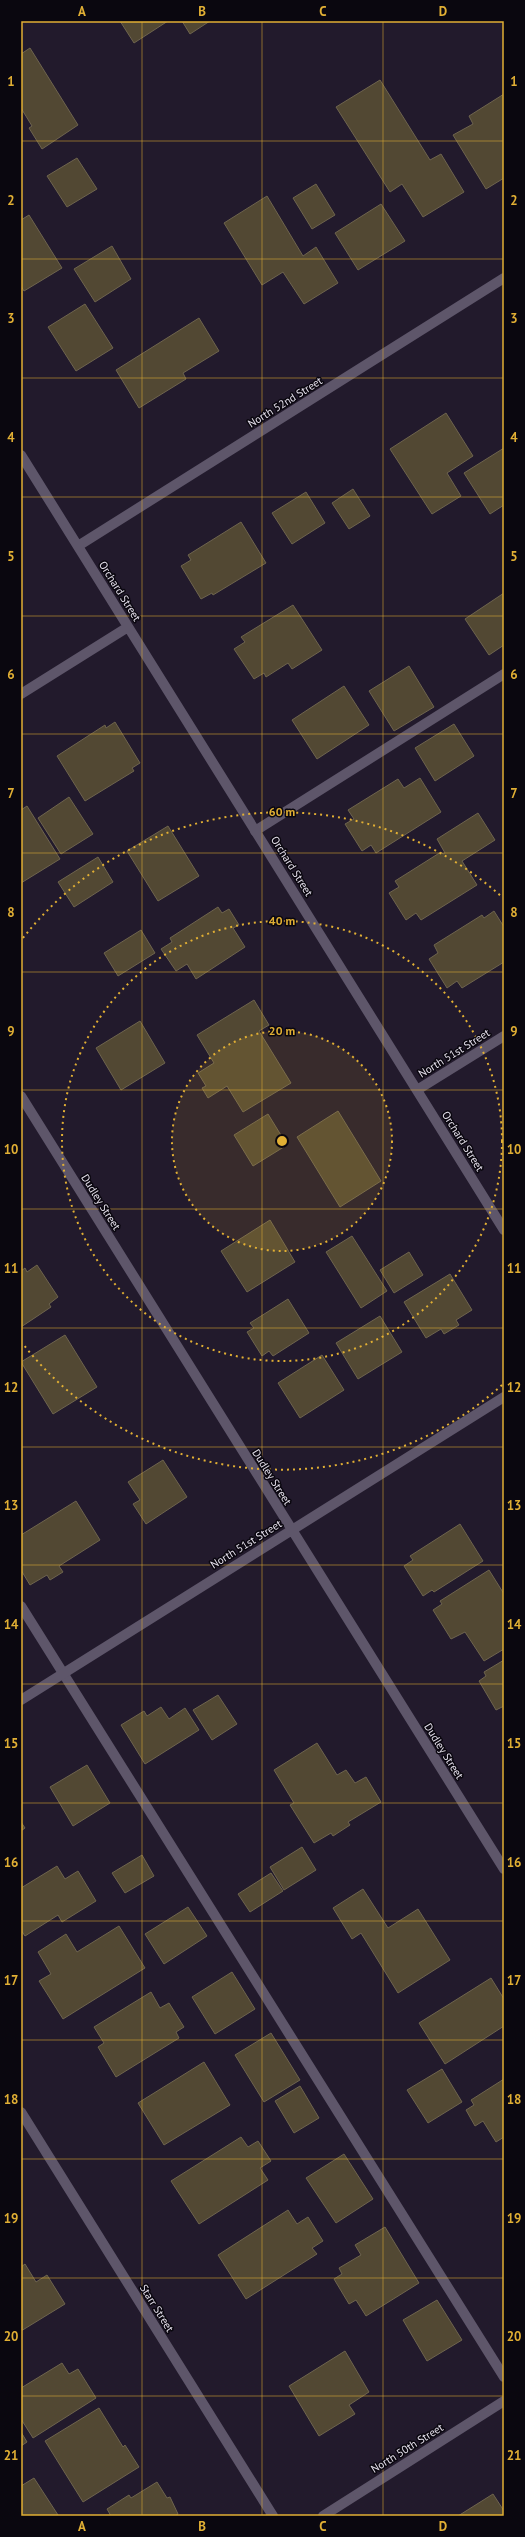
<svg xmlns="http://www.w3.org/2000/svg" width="525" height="2537" viewBox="0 0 525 2537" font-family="'PT Sans',sans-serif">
	<rect width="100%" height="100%" fill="#221a2c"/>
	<!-- building -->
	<path fill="#524833" stroke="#6e644e" d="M120,21H168L134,43Z
		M182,21H210L190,34Z
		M30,48L78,125L42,149L29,128L32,126L21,108V54Z
		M380,80L430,160L441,154L464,192L423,217L402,184L390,192L336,107Z
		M504,94V178L486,189L453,135L473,124L469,116Z
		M77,158L97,189L67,207L47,176Z
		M316,184L335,215L312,229L293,198Z
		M267,196L303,256L316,247L338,283L304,304L283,272L262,285L224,223Z
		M381,204L405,241L358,270L335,233Z
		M29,215L62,268L24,291L21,286V220Z
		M112,246L131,279L95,302L74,269Z
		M85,304L113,348L76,371L48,327Z
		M199,318L219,351L183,373L186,379L139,408L116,370Z
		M446,413L473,456L447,473L461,496L432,514L390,449Z
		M504,448V505L490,514L464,473Z
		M353,489L370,516L349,529L332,503Z
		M306,492L325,523L292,544L272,513Z
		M241,522L266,563L213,595L212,593L201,599L181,566L191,560L188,555Z
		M504,593V645L489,655L465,619Z
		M293,605L322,650L292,669L288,663L266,677L264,673L254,679L234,649L245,642L241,637Z
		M409,666L434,707L394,731L369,691Z
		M344,686L369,725L317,759L292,720Z
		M115,722L140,763L132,768L134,771L85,801L57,756L105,725L106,728Z
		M454,724L474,756L435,781L415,748Z
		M420,778L441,812L376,853L371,845L362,851L345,824L354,819L348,810L398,779L404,788Z
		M69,797L93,834L61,854L38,818Z
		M27,806L60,859L21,883V810Z
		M478,813L495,840L462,861L477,885L421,920L416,913L406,920L389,893L399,887L395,881L441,852L443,854L445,853L437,839Z
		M168,826L199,876L158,901L127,851Z
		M98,857L113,882L74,907L58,882Z
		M218,907L222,913L229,909L239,925L233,928L245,947L196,979L187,964L176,971L161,949L172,942L170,938Z
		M494,911L504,927V962L462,988L457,981L447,988L429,959L438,953L434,945L482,915L484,918Z
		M141,930L155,953L118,976L104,953Z
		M254,1000L269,1025L259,1031L291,1083L243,1112L227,1086L208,1098L202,1088L206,1086L198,1073L214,1063L197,1035Z
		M140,1021L165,1063L121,1090L96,1048Z
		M338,1111L381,1181L340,1207L297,1137Z
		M268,1114L287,1145L253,1166L234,1135Z
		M270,1220L295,1262L247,1292L221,1251Z
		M352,1236L387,1291L361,1308L326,1252Z
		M409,1252L423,1275L394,1293L380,1270Z
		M37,1265L58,1297L49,1304L51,1307L21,1327V1271L25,1268L27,1272Z
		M450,1274L472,1310L456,1320L459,1325L444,1334L441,1329L426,1338L404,1302Z
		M288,1299L309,1333L273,1356L269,1351L262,1356L247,1332L254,1328L250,1323Z
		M380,1316L402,1352L358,1379L336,1343Z
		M65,1335L97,1387L53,1414L21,1362Z
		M322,1355L344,1390L300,1418L278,1383Z
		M163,1460L187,1497L146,1524L133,1504L140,1500L128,1482Z
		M76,1501L100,1540L59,1566L63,1572L50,1580L47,1575L30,1585L21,1570V1535Z
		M460,1524L483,1561L434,1592L432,1590L423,1596L404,1566L413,1560L410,1556Z
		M489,1570L504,1594V1649L484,1661L465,1632L451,1639L433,1610L442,1604L440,1601Z
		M504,1660V1706L496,1710L479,1681L486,1676L484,1672Z
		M218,1695L237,1724L212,1740L193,1710Z
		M161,1707L169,1719L185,1708L199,1730L145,1764L121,1725L144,1711L147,1716Z
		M317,1743L337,1775L346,1770L355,1783L366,1777L381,1802L348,1822L350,1825L333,1836L331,1833L314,1843L290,1805L294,1803L274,1770Z
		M87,1765L110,1803L73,1826L50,1787Z
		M21,1822L25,1828L21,1831Z
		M302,1847L316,1870L284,1890L270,1867Z
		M142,1855L154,1876L125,1893L112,1873Z
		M57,1866L65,1879L78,1871L96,1901L62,1922L58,1915L25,1936L21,1930V1888Z
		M271,1873L283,1891L250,1912L238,1894Z
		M363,1889L388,1928L418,1909L450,1960L398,1993L361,1933L352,1939L333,1908Z
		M188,1907L207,1936L164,1964L145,1934Z
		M119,1926L145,1968L63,2019L39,1981L51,1974L38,1952L66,1934L77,1952Z
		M232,1972L255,2009L215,2034L192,1997Z
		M491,1978L504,1999V2026L445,2064L419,2023Z
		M151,1992L160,2008L169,2003L184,2027L176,2032L179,2038L116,2077L98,2047L104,2043L94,2027Z
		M271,2033L300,2080L264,2102L235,2055Z
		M204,2062L230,2105L164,2145L138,2103Z
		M442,2069L462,2102L428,2123L407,2090Z
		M504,2079V2137L496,2142L483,2121L475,2126L466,2110L474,2105L471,2100Z
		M300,2086L319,2118L294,2133L275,2101Z
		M241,2137L248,2147L258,2141L271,2161L260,2168L268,2180L199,2224L171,2181Z
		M344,2154L373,2199L336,2223L306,2178Z
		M288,2210L297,2224L308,2217L323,2241L312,2248L317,2254L246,2299L218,2255Z
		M385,2227L419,2283L366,2316L356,2300L349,2304L334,2279L342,2274L339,2268L361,2255L355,2245Z
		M25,2264L36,2282L47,2275L65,2304L21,2331V2267Z
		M437,2300L462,2340L427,2361L403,2320Z
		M345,2351L369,2392L349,2405L355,2414L319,2436L289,2386Z
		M62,2363L69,2374L78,2369L96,2398L33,2438L21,2419V2388Z
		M99,2408L123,2447L125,2445L139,2467L83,2502L45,2441Z
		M21,2432L27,2442L21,2446Z
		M34,2478L58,2515L56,2516H21V2486Z
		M157,2482L167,2498L170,2497L178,2514L175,2516H111L107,2509L129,2495L131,2498Z
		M493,2494L504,2511V2516H458Z"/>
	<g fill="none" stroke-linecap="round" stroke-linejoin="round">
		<!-- service -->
		<path stroke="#5e566a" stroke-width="10" d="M255,831L504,674
			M21,1606L504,2377"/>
		<!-- minor -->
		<path stroke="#5e566a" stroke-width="10" d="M21,455L504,1230
			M78,546L504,278
			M21,694L128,627
			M417,1090L504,1036
			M21,1096L504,1869
			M21,1700L504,1397
			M21,2112L273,2516
			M323,2516L504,2401"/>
	</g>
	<!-- grid -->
	<path fill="none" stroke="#e1af34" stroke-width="1" stroke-opacity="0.55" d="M142,21V2516M262,21V2516M383,21V2516M21,141H504M21,259H504M21,378H504M21,497H504M21,616H504M21,734H504M21,853H504M21,972H504M21,1090H504M21,1209H504M21,1328H504M21,1447H504M21,1565H504M21,1684H504M21,1803H504M21,1921H504M21,2040H504M21,2159H504M21,2278H504M21,2396H504"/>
	<!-- distance rings -->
	<circle cx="282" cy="1141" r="110" fill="#e1af34" fill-opacity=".12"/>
	<g fill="none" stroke="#e1af34" stroke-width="2" stroke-dasharray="2 4">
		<circle cx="282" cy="1141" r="110"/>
		<circle cx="282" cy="1141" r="220"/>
		<path d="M502 1385A329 329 0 0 1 23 1344M23 938A329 329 0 0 1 502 897"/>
	</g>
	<g text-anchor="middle" stroke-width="3" stroke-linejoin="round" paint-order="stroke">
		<!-- street labels -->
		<g font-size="11" fill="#e6e1ed" stroke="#0a070f">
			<text transform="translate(285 402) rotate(-32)" y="4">North 52nd Street</text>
			<text transform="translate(120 591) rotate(58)" y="4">Orchard Street</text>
			<text transform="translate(292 866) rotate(58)" y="4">Orchard Street</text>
			<text transform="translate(454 1053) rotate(-32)" y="4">North 51st Street</text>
			<text transform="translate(463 1141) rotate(58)" y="4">Orchard Street</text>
			<text transform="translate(101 1202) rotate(58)" y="4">Dudley Street</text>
			<text transform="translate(272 1477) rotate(58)" y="4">Dudley Street</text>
			<text transform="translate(246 1544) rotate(-32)" y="4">North 51st Street</text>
			<text transform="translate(444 1751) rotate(58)" y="4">Dudley Street</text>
			<text transform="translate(157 2308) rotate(58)" y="4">Starr Street</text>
			<text transform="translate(407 2448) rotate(-32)" y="4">North 50th Street</text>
		</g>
	</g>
	<circle cx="282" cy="1141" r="6" fill="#e1af34" stroke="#0a070f" stroke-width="2"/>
	<g font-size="12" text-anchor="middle" font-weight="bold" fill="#e1af34" stroke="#0a070f" stroke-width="3" stroke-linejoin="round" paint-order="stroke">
		<text x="282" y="816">60 m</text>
		<text x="282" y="925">40 m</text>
		<text x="282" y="1035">20 m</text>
	</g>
	<!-- border -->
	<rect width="525" height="2537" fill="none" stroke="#0a070f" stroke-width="44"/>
	<rect x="22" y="22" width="481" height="2493" fill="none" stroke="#e1af34" stroke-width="1.5"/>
	<g font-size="13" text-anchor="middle" font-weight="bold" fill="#e1af34">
		<text x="82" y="16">A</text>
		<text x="202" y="16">B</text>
		<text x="323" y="16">C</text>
		<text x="443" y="16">D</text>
		<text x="11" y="86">1</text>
		<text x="514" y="86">1</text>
		<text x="11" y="205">2</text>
		<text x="514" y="205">2</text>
		<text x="11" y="323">3</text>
		<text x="514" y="323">3</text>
		<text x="11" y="442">4</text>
		<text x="514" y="442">4</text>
		<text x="11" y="561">5</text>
		<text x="514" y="561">5</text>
		<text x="11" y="679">6</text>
		<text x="514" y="679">6</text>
		<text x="11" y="798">7</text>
		<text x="514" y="798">7</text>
		<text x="11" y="917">8</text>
		<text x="514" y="917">8</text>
		<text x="11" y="1036">9</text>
		<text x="514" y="1036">9</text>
		<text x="11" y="1154">10</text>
		<text x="514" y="1154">10</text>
		<text x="11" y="1273">11</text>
		<text x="514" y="1273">11</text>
		<text x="11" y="1392">12</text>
		<text x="514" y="1392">12</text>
		<text x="11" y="1510">13</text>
		<text x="514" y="1510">13</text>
		<text x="11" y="1629">14</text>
		<text x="514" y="1629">14</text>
		<text x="11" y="1748">15</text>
		<text x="514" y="1748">15</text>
		<text x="11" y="1867">16</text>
		<text x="514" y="1867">16</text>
		<text x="11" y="1985">17</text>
		<text x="514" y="1985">17</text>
		<text x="11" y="2104">18</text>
		<text x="514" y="2104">18</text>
		<text x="11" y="2223">19</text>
		<text x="514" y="2223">19</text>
		<text x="11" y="2341">20</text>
		<text x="514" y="2341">20</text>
		<text x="11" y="2460">21</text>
		<text x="514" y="2460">21</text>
		<text x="82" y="2531">A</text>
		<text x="202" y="2531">B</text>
		<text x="323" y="2531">C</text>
		<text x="443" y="2531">D</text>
	</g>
</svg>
